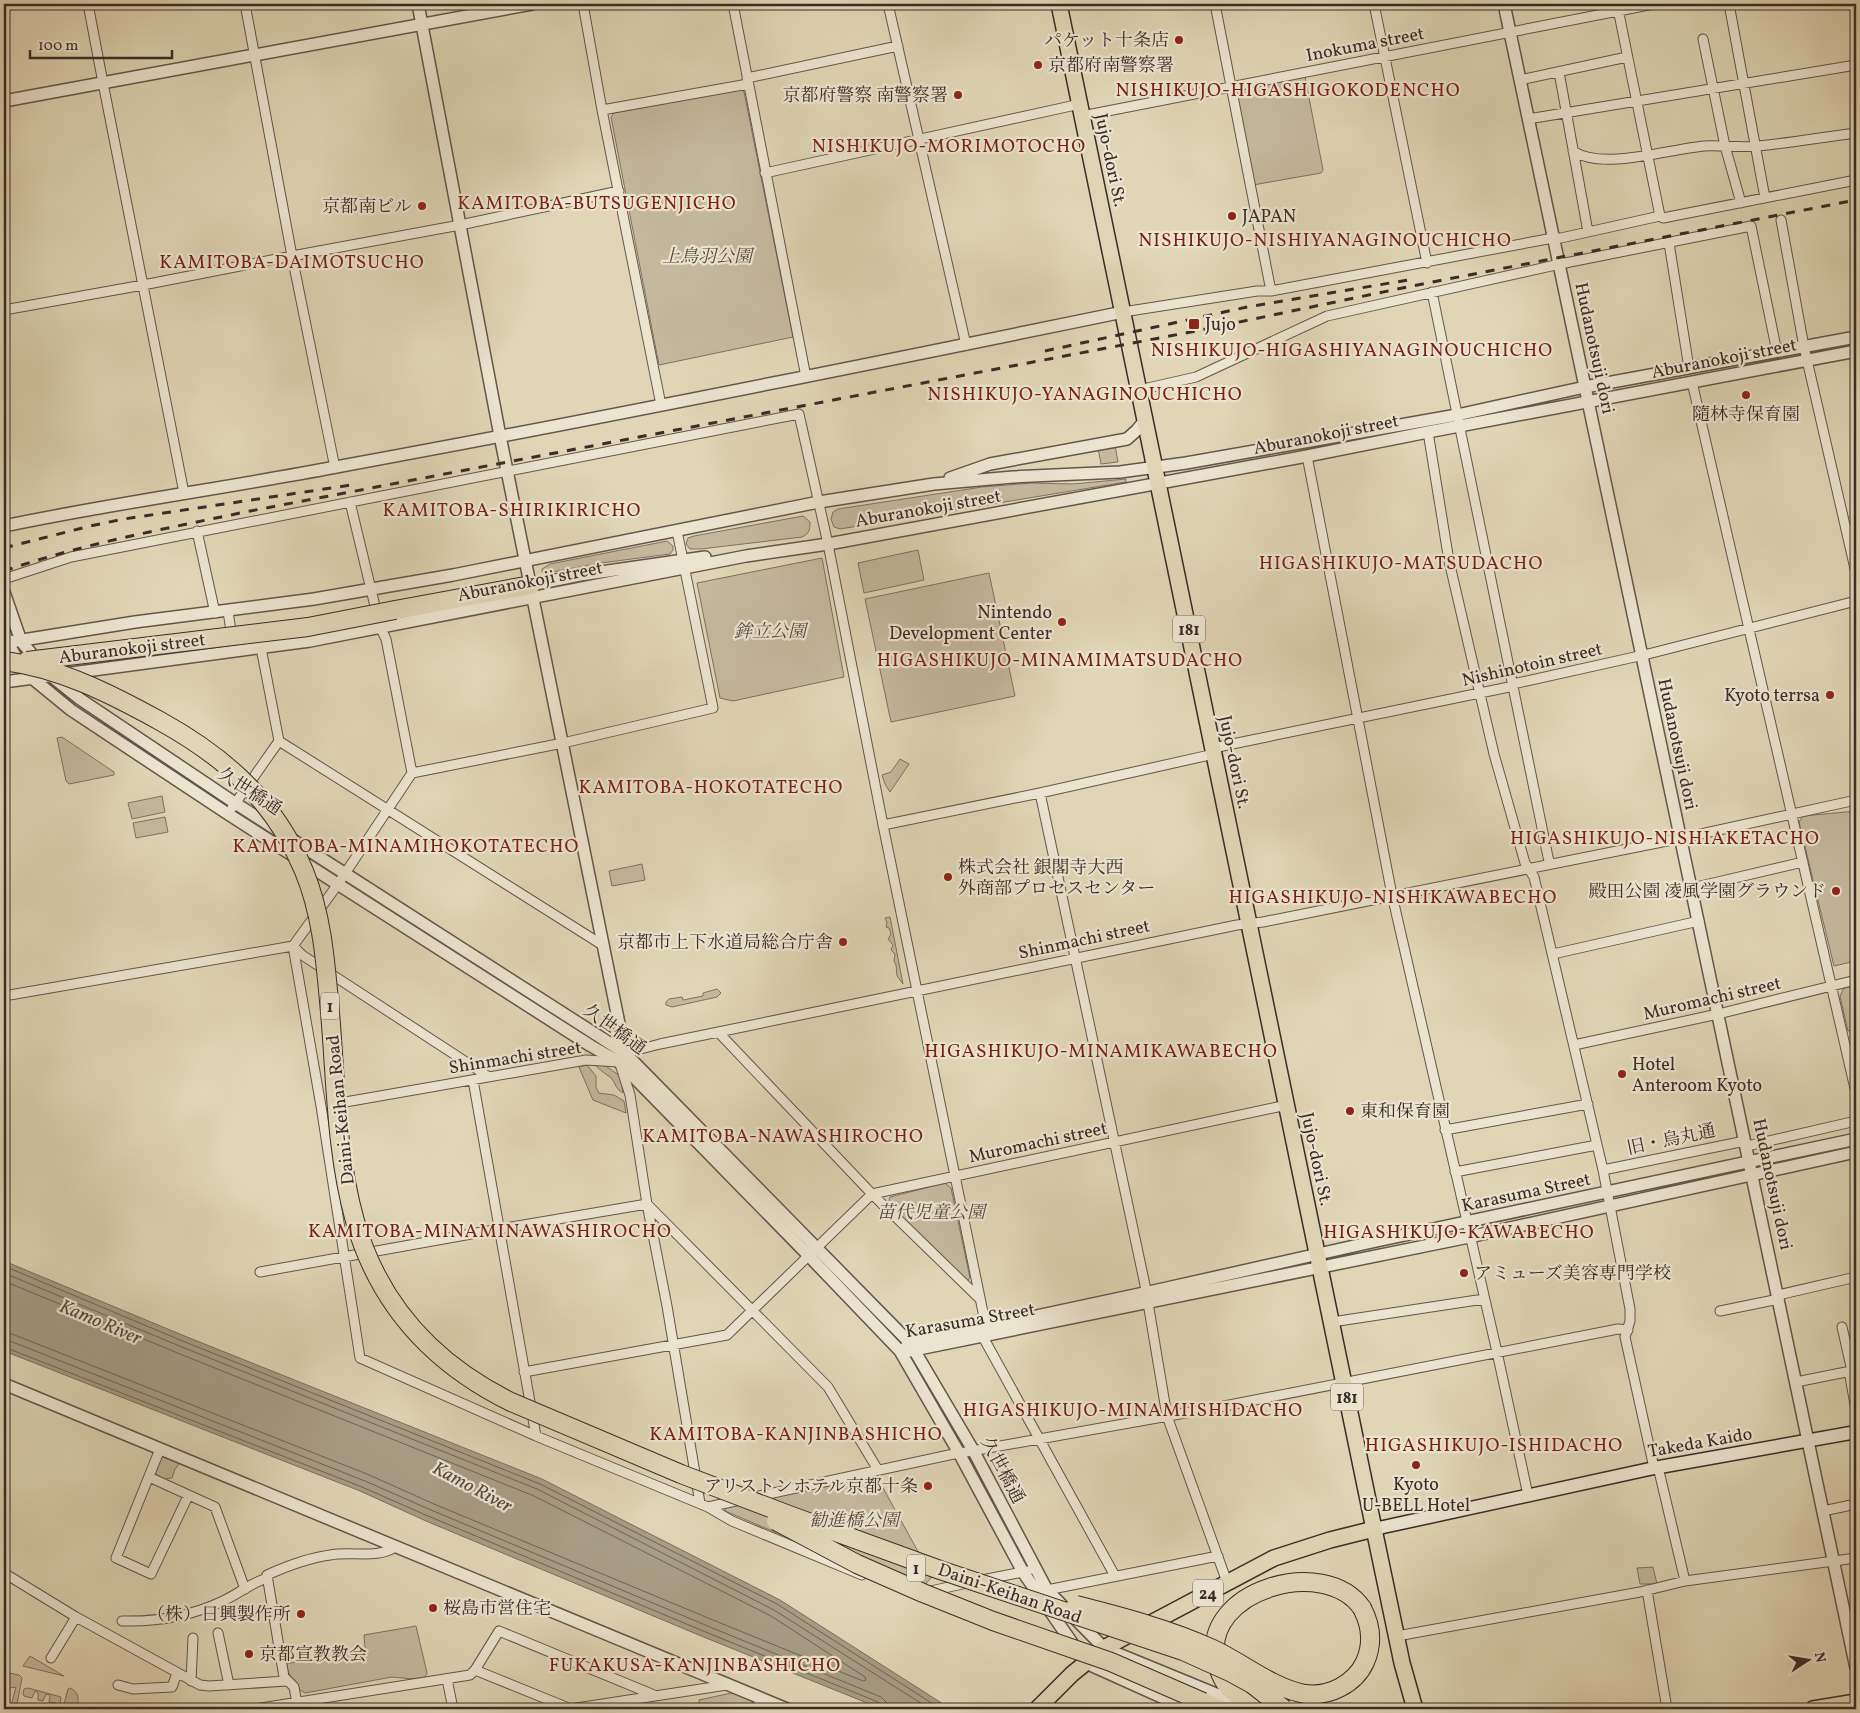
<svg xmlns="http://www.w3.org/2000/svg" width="1860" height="1713" viewBox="0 0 1860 1713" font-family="Vollkorn,'Noto Serif JP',serif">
	<rect width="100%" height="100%" fill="#e0d6b5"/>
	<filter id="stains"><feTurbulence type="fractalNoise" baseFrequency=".004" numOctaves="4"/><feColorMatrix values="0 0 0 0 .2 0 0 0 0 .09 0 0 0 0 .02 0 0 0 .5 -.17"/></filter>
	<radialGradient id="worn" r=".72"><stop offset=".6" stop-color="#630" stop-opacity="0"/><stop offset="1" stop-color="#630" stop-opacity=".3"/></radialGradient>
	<!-- green -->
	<path fill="#c4b99d" stroke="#7e7262" d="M1303,76L1305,77L1323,170L1321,173L1253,185L1235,94L1238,89Z
		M741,89L744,92L793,337L659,365L611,117L614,113Z
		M1115,445L1118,462L1101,464L1098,448Z
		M1126,479V482L840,529L834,527L831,519L833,512L838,509L982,487L1032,483L1073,484Z
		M803,516L810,522C810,530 809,534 802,537L701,549H690L686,544L688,538L694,536Z
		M667,541L673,546V550L670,554L601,563L547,573L542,572V569L550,564Z
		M918,550L924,580L864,593L858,563Z
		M822,558L844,677L733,701L720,698L697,583Z
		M989,573L1015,696L891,722L865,599Z
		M62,737L114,772V775L69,784L66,781L57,738Z
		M150,753L225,803L224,806L149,755Z
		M900,759L909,764L890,792L885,784L882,775L891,772Z
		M162,796L165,812L132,819L128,803Z
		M1856,811V961L1834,966L1799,822L1803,816Z
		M165,817L168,832L136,838L133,823Z
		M642,864L645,880L612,886L609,871Z
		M355,887L465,955L464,957L356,889Z
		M890,917L903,984L897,976L896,965L894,961L895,954L891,950L893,945L888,939L891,934L889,928L886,927L887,923L885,918Z
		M476,964L580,1029L578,1032L476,966Z
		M1856,985V1029L1848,1031L1840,996L1844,988Z
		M717,989L721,993L717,997L672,1007L666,1005V1002L669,999L682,997L683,1000L703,996V993Z
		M594,1064H603L620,1076L623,1093C614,1088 616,1082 610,1077C604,1073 600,1070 594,1064Z
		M587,1065L596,1076V1087L599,1093L614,1095L624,1101L626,1113L593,1100L579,1067Z
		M945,1183L951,1188L970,1278L966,1282L888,1203L890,1197Z
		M167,1456L180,1463L175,1469L172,1478L164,1479L158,1477L154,1470L161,1457Z
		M871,1473L877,1477L932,1577L922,1588L827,1554L725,1511V1507Z
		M1653,1567L1657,1584H1640L1637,1568Z
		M416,1626L427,1673L425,1677L413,1679L392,1677L305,1693C294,1687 289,1676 286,1664L365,1648L364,1635Z
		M30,1656L64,1676L23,1666Z
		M4,1672L19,1675L22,1678L16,1709H12V1702L16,1687L4,1689Z
		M28,1688L61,1697L60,1704L49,1702L50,1695L46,1694L43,1701L38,1700V1693L35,1691L32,1698L24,1696L23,1693L24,1689Z
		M70,1688C79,1692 79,1699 77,1707L74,1708L64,1704L68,1689Z
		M736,1692L752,1699L753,1709H700L699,1700Z"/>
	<!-- water -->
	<path fill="#a79c85" stroke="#7b6f5f" d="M4,1261L187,1337L542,1479L780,1600L951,1709H882L706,1638L426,1521L360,1491L4,1351Z"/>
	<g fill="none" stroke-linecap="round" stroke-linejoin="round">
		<!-- shore -->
		<path stroke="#706456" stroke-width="1" d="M4,1266L185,1342L540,1484L777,1604L941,1709
			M4,1273L182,1347L537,1489L774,1610L930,1709
			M4,1281L180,1354L534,1496L771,1616L865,1677L866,1680L863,1681L713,1620L434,1504L367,1474L12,1334L4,1333
			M4,1340L10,1341L365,1481L431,1510L710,1627L881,1697L886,1702L888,1709
			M4,1347L362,1487L428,1516L708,1633L878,1702L881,1705L882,1709"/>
		<defs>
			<path id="minor" d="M88,4L103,83L184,493
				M245,4L292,256L335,468
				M583,4L602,110L661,405
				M733,4L806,377
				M888,4L966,345
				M1215,4L1271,291
				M1374,4L1427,263
				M1617,4L1660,216
				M1729,4L1765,198
				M1855,4L1856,9
				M1703,39L1725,146L1741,203
				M1559,72L1588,232
				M747,78L898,46
				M1520,80L1627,57
				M602,110L748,84
				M1082,116L1654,4
				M1528,119L1856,65
				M1573,151C1603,171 1669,149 1704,146C1722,145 1740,148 1758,146C1791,143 1823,137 1856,133
				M765,173L1080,104
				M1781,220L1804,347L1856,573
				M1669,243L1689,368
				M1432,292L1548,857L1550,864
				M4,310L143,285L292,256L460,225L619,191
				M1123,312L1257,291H1271L1553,238H1561L1660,216L1663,218L1856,180
				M1692,382L1856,1093
				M1139,390L1196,377L1327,316L1560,264L1751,226L1777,352
				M1428,432L1449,561L1494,754L1525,863L1534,877L1603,1170L1630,1309V1321L1625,1337L1654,1468
				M1307,456L1392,895L1497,1352L1528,1495
				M350,502L380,627L386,639L412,773
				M197,531L215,613
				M4,579L71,557L799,414L828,544L883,825L986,1327
				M228,611L232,638
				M279,741L604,946
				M1213,748L1509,687L1513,684L1648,654L1856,601
				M1040,793L1145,1285L1167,1416L1227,1582
				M232,808L279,741L261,648
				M883,825L1040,793L1214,754
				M1692,888L1803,862
				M293,946L321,1106L360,1358L536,1436L708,1507L949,1455L1219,1407L1618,1329L1628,1330
				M293,946L302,955L489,1077
				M1553,954L1699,921
				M4,996L293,946L338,884L412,773L563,743L713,708L677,531
				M719,1033L872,1194L980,1299
				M1574,1045L1718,1014L1856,980
				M620,1064L630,1095L647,1204L667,1306L700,1503
				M473,1080L536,1436
				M334,1104L586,1060L619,1062L625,1053L660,1044L1237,925L1263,922L1687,837L1856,800
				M1445,1130L1588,1104
				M1747,1146L1856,1121
				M1603,1170L1745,1141
				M1455,1172L1597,1145
				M647,1204L828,1387L878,1470
				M260,1272L499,1229L647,1204
				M1778,1295L1856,1277
				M1720,1311L1779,1299
				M1332,1322L1484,1299
				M1842,1327L1852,1371
				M983,1337L1115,1576
				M1849,1371L1856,1410
				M524,1372L727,1335L872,1194L1287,1105
				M1796,1382L1856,1370
				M160,1449L116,1558L151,1574L188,1496
				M1658,1467L1685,1581
				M149,1477L215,1507L245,1589
				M708,1507L732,1521L862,1575
				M1823,1511L1856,1504
				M4,1573L76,1617L200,1685L209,1686L287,1681
				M982,1580L1028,1571
				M1047,1590L1218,1556
				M1647,1590L1667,1709
				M926,1592L967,1583
				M122,1621C157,1622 191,1616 223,1601C238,1594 251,1583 267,1578
				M218,1633L229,1685
				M1397,1636L1640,1592L1685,1581L1856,1558
				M51,1658L76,1617
				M475,1670L571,1709
				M447,1679L453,1709
				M191,1681L193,1638
				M118,1685L133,1689L172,1687L177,1673
				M254,1709L470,1675L475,1670L499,1631L654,1695
				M298,1709L294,1687L284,1677L267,1575C287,1566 308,1558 330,1555C351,1551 378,1559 395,1547
				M570,1709L727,1685
				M758,1709L760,1698"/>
			<path id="tertiary" d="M418,4L500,436L625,1053
				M1504,4L1856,1668
				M4,101L532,4
				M950,478L990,464L1127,439L1137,430L1145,420
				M4,526C114,503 226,488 336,467C599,419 861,366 1123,312
				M531,585L580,575L705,557
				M4,592L21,641L39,663
				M4,631L8,643L18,661L32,678L71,710L228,814L591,1046L619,1062L809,1256L900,1351L959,1453L1023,1572L1086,1663L1188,1709
				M4,643L135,622L314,599L453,575L819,502L934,484L1013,477L1120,472L1186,463L1457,415L1585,387L1856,337
				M50,675L80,699L235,803L625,1053L910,1343L973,1450L1047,1590L1104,1648L1243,1705
				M4,682L310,641L746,556L828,544L1307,456L1428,432L1856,351
				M906,1347L910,1343L1158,1290L1372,1242L1856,1139
				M909,1351L1469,1237L1856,1152
				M4,1384L787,1709"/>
			<path id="secondary" d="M1374,1529L1654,1468L1856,1432"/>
			<path id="primary" d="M1059,4L1374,1529"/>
			<path id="trunk" d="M1037,1709L1072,1674L1104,1648L1274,1558L1330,1540L1374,1529L1402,1663L1415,1709
				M1813,1709L1856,1702"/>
			<path id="motorway" d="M395,610L531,585
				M1203,1702L1219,1709
				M1260,1709C1248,1702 1235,1695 1226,1684C1221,1677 1218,1668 1216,1659C1202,1591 1324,1554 1362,1608"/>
		</defs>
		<!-- minor casing -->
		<use href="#minor" stroke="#63564a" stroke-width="11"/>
		<!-- tertiary casing -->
		<use href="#tertiary" stroke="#63564a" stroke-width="14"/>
		<!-- secondary casing -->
		<use href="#secondary" stroke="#392c27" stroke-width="15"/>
		<!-- primary casing -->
		<use href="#primary" stroke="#392c27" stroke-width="18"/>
		<!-- trunk casing -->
		<use href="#trunk" stroke="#392c27" stroke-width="18"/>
		<!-- motorway casing -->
		<use href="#motorway" stroke="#392c27" stroke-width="20"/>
		<!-- minor -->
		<use href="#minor" stroke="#ebe4cf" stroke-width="9"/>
		<!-- tertiary -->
		<use href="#tertiary" stroke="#ebe4cf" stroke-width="11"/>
		<!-- secondary -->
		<use href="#secondary" stroke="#ebe4cf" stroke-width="12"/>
		<!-- primary -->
		<use href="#primary" stroke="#e0d6b5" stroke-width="15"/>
		<!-- trunk -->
		<use href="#trunk" stroke="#e0d6b5" stroke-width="15"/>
		<!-- motorway -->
		<use href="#motorway" stroke="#e0d6b5" stroke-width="18"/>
		<!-- rail -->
		<path stroke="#392c27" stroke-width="3" stroke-dasharray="9 9" stroke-linecap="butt" d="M1045,351L1247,307L1408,280
			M4,548L90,526L124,519L358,484
			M4,571C82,544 164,529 245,512L1196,331L1412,286L1856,200"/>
		<defs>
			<path id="motorway-bridge" d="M4,661C60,668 111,694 160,721C225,757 274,800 304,871C321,912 325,956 329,1001C336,1074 335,1150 355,1221C379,1305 434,1364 511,1402L681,1474L789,1515L940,1570L1183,1651L1232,1673L1252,1684L1284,1709
				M27,661L308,627L395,610
				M776,1521L857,1564L923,1593L993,1621L1111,1662L1203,1702
				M1076,1605C1123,1617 1169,1629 1213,1649C1243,1663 1272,1688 1305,1694C1329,1697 1355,1684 1365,1662C1373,1644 1371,1625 1362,1608"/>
		</defs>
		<!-- motorway-bridge casing -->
		<use href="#motorway-bridge" stroke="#392c27" stroke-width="20" stroke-linecap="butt"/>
		<!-- motorway-bridge -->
		<use href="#motorway-bridge" stroke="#e0d6b5" stroke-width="18"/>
	</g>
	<!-- markers -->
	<g fill="#8f2418" stroke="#ebe4cf" stroke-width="2">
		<circle cx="1179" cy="40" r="5"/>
		<circle cx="1038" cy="65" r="5"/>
		<circle cx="958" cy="95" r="5"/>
		<circle cx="422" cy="206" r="5"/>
		<circle cx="1232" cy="216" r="5"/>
		<rect x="1188" y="318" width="12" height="12" rx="2.5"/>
		<circle cx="1746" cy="395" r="5"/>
		<circle cx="1062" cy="622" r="5"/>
		<circle cx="1830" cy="695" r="5"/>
		<circle cx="948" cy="877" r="5"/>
		<circle cx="1836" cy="891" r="5"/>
		<circle cx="843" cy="942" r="5"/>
		<circle cx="1622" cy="1074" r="5"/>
		<circle cx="1350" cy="1111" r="5"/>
		<circle cx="1464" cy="1273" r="5"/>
		<circle cx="1416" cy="1465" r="5"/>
		<circle cx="928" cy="1486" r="5"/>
		<circle cx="433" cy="1608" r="5"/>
		<circle cx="301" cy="1614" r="5"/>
		<circle cx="249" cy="1654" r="5"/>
	</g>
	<g text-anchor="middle" stroke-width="4.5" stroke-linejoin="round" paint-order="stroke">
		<!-- shield labels -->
		<g fill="#ebe4cf" stroke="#6e6359" stroke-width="1">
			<rect x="1173" y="615.5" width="32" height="27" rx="4"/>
			<rect x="321" y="992.5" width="18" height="27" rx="4"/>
			<rect x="1331" y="1383.5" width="32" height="27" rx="4"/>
			<rect x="907" y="1554.5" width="18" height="27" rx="4"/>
			<rect x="1193" y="1579.5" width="30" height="27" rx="4"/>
		</g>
		<g font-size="16" font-weight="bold" fill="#392c27">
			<text x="1189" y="635">181</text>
			<text x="330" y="1012">1</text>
			<text x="1347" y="1403">181</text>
			<text x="916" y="1574">1</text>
			<text x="1208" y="1599">24</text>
		</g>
		<!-- poi labels -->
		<g font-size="18" fill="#392c27" stroke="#ebe4cf" text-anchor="end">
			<text x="1169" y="46">パケット十条店</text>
			<text x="1048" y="71" text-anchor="start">京都府南警察署</text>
			<text x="948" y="101">京都府警察 南警察署</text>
			<text x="412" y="212">京都南ビル</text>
			<text x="1242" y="222" text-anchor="start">JAPAN</text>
			<text x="1205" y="330" text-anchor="start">Jujo</text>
			<text x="1746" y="420" text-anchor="middle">隨林寺保育園</text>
			<text x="1052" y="618">Nintendo<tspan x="1052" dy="21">Development Center</tspan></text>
			<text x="1820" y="701">Kyoto terrsa</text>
			<text x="958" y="873" text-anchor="start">株式会社 銀閣寺大西<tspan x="958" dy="21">外商部プロセスセンター</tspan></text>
			<text x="1826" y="897">殿田公園 凌風学園グラウンド</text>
			<text x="833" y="948">京都市上下水道局総合庁舎</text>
			<text x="1632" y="1070" text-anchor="start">Hotel<tspan x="1632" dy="21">Anteroom Kyoto</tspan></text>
			<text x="1360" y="1117" text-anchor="start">東和保育園</text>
			<text x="1474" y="1279" text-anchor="start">アミューズ美容専門学校</text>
			<text x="1416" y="1490" text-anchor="middle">Kyoto<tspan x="1416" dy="21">U-BELL Hotel</tspan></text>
			<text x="918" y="1492">アリストンホテル京都十条</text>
			<text x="443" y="1614" text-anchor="start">桜島市営住宅</text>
			<text x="291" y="1620">（株）日興製作所</text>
			<text x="259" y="1660" text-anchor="start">京都宣教教会</text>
		</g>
		<!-- street labels -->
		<g font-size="18" fill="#392c27" stroke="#ebe4cf">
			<text transform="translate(1365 44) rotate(-11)" y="6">Inokuma street</text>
			<text transform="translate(1111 160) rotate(78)" y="6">Jujo-dori St.</text>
			<text transform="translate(1595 348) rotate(78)" y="6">Hudanotsuji dori</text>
			<text transform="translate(1724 358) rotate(-11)" y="6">Aburanokoji street</text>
			<text transform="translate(1326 434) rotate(-11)" y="6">Aburanokoji street</text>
			<text transform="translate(928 508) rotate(-10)" y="6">Aburanokoji street</text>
			<text transform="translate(530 581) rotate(-11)" y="6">Aburanokoji street</text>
			<text transform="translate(132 648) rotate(-7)" y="6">Aburanokoji street</text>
			<text transform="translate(1532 664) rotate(-13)" y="6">Nishinotoin street</text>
			<text transform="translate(1678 744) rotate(78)" y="6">Hudanotsuji dori</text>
			<text transform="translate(1235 762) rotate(78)" y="6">Jujo-dori St.</text>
			<text transform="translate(250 791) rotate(33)" y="6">久世橋通</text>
			<text transform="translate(1084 939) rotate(-12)" y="6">Shinmachi street</text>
			<text transform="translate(1712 998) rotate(-13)" y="6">Muromachi street</text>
			<text transform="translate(615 1029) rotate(36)" y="6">久世橋通</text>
			<text transform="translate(515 1057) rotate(-9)" y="6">Shinmachi street</text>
			<text transform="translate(340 1110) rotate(-96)" y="6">Daini-Keihan Road</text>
			<text transform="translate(1671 1139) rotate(-12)" y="6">旧・烏丸通</text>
			<text transform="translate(1038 1142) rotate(-12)" y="6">Muromachi street</text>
			<text transform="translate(1317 1159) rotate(78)" y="6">Jujo-dori St.</text>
			<text transform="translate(1773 1184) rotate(78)" y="6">Hudanotsuji dori</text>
			<text transform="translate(1526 1192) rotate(-12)" y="6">Karasuma Street</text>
			<text transform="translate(970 1320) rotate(-10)" y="6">Karasuma Street</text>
			<text transform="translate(1700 1442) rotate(-10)" y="6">Takeda Kaido</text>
			<text transform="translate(1003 1470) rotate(62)" y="6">久世橋通</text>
			<text transform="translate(1010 1593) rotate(19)" y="6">Daini-Keihan Road</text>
		</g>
		<!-- park labels -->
		<g font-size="18" font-style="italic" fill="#55483f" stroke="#ebe4cf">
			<text x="707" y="262">上鳥羽公園</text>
			<text x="770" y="637">鉾立公園</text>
			<text x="931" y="1218">苗代児童公園</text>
			<text x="854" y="1526">勧進橋公園</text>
		</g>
		<!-- neighbourhood labels -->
		<g font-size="19" letter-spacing="1" fill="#7a1f14" stroke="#ebe4cf">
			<text x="1288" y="96">NISHIKUJO-HIGASHIGOKODENCHO</text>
			<text x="949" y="152">NISHIKUJO-MORIMOTOCHO</text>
			<text x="597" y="209">KAMITOBA-BUTSUGENJICHO</text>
			<text x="1325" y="246">NISHIKUJO-NISHIYANAGINOUCHICHO</text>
			<text x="292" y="268">KAMITOBA-DAIMOTSUCHO</text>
			<text x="1352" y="356">NISHIKUJO-HIGASHIYANAGINOUCHICHO</text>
			<text x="1085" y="400">NISHIKUJO-YANAGINOUCHICHO</text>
			<text x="512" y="516">KAMITOBA-SHIRIKIRICHO</text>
			<text x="1401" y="569">HIGASHIKUJO-MATSUDACHO</text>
			<text x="1060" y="666">HIGASHIKUJO-MINAMIMATSUDACHO</text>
			<text x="711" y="793">KAMITOBA-HOKOTATECHO</text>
			<text x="1665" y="844">HIGASHIKUJO-NISHIAKETACHO</text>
			<text x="406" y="852">KAMITOBA-MINAMIHOKOTATECHO</text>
			<text x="1393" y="903">HIGASHIKUJO-NISHIKAWABECHO</text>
			<text x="1101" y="1057">HIGASHIKUJO-MINAMIKAWABECHO</text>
			<text x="783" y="1142">KAMITOBA-NAWASHIROCHO</text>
			<text x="490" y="1237">KAMITOBA-MINAMINAWASHIROCHO</text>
			<text x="1459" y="1238">HIGASHIKUJO-KAWABECHO</text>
			<text x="1133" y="1416">HIGASHIKUJO-MINAMIISHIDACHO</text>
			<text x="796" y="1440">KAMITOBA-KANJINBASHICHO</text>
			<text x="1494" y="1451">HIGASHIKUJO-ISHIDACHO</text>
			<text x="695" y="1671">FUKAKUSA-KANJINBASHICHO</text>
		</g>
		<!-- water labels -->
		<g font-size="19" font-style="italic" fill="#54483e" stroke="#ebe4cf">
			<text transform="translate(101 1321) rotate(23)" y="7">Kamo River</text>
			<text transform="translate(473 1486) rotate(28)" y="7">Kamo River</text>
		</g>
	</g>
	<!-- margin -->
	<rect width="1860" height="1713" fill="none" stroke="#e0d6b5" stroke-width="20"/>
	<rect x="5" y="5" width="1850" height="1703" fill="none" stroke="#392c27" stroke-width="2.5"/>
	<rect x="10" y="10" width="1840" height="1693" fill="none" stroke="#392c27"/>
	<!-- north arrow -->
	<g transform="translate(1808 1660) rotate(78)" stroke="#ebe4cf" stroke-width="4" paint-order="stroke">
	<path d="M0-4L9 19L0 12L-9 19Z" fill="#392c27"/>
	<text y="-8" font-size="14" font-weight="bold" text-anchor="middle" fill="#392c27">N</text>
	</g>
	<!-- scale -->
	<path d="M30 50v8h142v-8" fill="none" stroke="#392c27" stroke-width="2.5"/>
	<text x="38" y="50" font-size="15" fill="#392c27" stroke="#ebe4cf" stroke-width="4" paint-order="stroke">100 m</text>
	<rect width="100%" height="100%" filter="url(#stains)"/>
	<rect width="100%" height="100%" fill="url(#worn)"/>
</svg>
